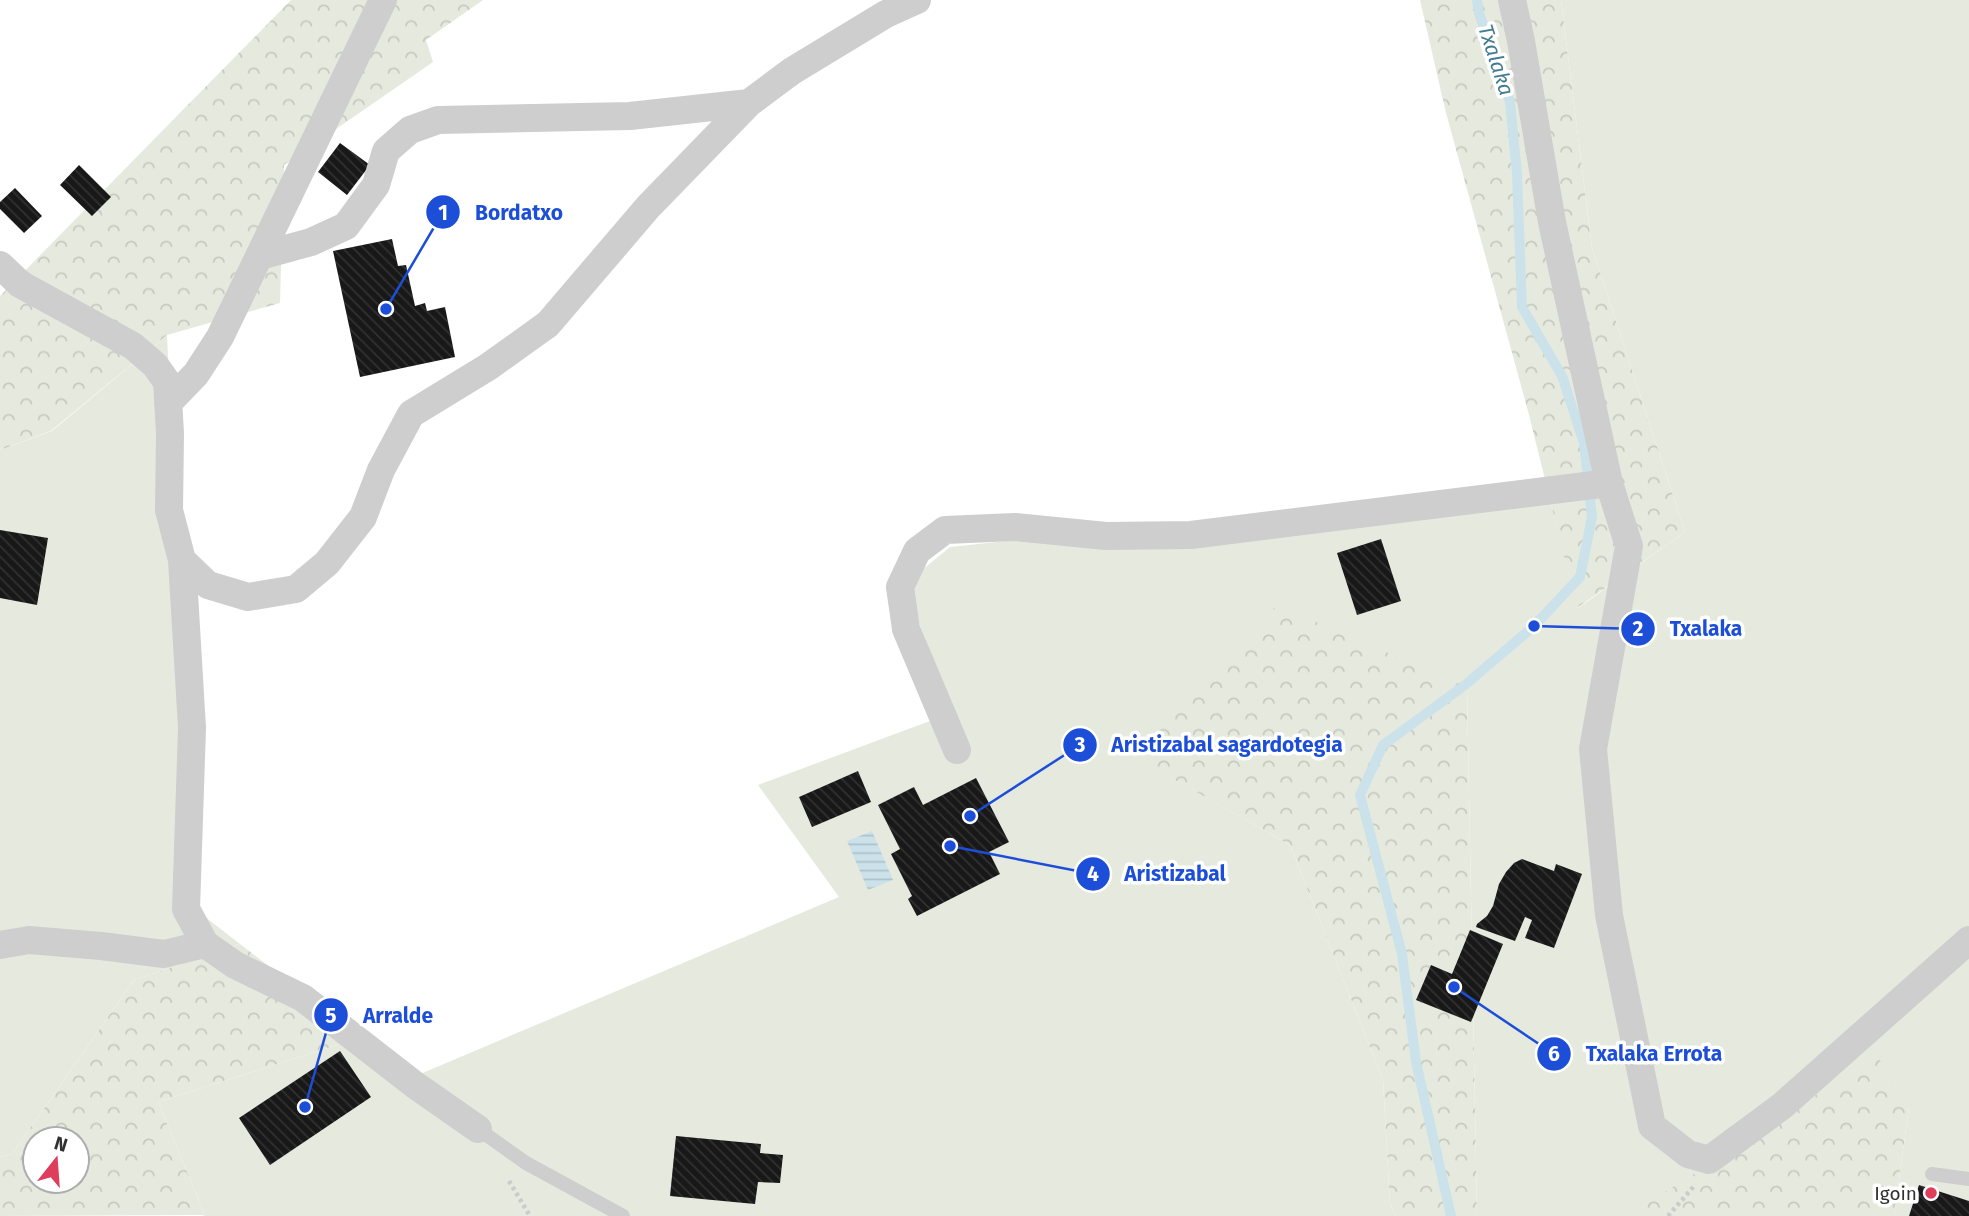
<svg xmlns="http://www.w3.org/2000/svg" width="1969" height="1216" viewBox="0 0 1969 1216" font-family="'Fira Sans',sans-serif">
	<defs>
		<pattern id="forest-crowns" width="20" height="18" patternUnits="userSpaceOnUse" patternTransform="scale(1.75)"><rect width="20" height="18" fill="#e6eade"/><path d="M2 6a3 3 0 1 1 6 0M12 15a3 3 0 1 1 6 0" fill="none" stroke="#c6c9bf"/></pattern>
		<pattern id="water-rules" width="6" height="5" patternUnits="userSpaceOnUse" patternTransform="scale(1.75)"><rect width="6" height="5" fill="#cbe2ea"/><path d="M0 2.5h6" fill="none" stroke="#afc2c9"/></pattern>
		<pattern id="building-back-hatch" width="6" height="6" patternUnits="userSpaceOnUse" patternTransform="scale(1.75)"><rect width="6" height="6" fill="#181818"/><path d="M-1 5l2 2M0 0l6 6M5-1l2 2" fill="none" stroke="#313131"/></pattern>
	</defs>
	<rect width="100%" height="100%" fill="#fff"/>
	<!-- green -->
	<path fill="#e6eade" d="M1561,0H1969V1216H1894L1909,1107L1765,1130L1640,1208L1631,1216H1477L1467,687L1130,754L1290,845L1383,1080L1390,1204L1396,1216H202L205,1215L158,1102L362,1037L413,1077L839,897L758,785L954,712L910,600L922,570L950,547L1546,484L1578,608L1685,532L1592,248Z
		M167,335L195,909L240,944L134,980L12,1154L0,1157V450L52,431Z"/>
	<!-- forest -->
	<path fill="url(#forest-crowns)" fill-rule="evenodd" d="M291,0H483L426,40L433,62L284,165L280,303L167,335L51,431L0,450V296Z
		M1420,0H1561L1592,248L1685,532L1577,608L1528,411L1446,113Z
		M1277,605L1467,687L1477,1216H1396L1390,1204L1383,1080L1290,845L1129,754Z
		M240,944L362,1037L158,1102L205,1215L0,1216V1157L12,1154L134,980ZM35,1139H77V1181H35Z
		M1876,1054L1909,1107L1894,1216H1631L1639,1208L1765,1130Z"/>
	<!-- water -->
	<path fill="url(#water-rules)" d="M872,831L893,880L868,890L847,841Z"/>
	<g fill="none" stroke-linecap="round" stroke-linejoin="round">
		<!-- stream -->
		<path stroke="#cbe2ea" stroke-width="10" d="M1451,1216L1416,1062L1402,954L1360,795L1383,745L1465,685L1534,626L1580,577L1592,517L1584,443L1562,376L1522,307L1517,174L1510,102L1479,13L1477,0"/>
	</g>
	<!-- building -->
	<path fill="url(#building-back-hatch)" d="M340,143L370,165L347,195L318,172Z
		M79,165L111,197L92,216L60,185Z
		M15,188L42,216L24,233L0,209V202Z
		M392,239L398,266L406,265L415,306L425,303L427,311L445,307L455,357L360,377L333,251Z
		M0,530L48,538L37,605L0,598Z
		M1381,539L1401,601L1357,615L1337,553Z
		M858,771L871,802L812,827L799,797Z
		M976,778L1009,842L989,852L1000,874L917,916L908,899L912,896L891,854L900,849L878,805L914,787L923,805Z
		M1522,859L1554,871L1556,864L1582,874L1554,948L1525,938L1532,920L1525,917L1515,941L1476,927L1477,924L1487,916L1493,906L1499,884L1506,872L1514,863Z
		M1470,930L1503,944L1471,1022L1416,1000L1431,965L1452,974Z
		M340,1051L371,1097L270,1165L239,1118Z
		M676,1136L761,1144L760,1153L783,1155L780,1183L758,1182L755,1204L670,1196Z
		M1919,1185L1969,1201V1216H1909Z"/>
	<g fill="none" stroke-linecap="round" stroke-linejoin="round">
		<!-- path -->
		<path stroke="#cbcbcb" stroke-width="4.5" stroke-dasharray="3.5 3.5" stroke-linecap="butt" d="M509,1181L530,1216
			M1668,1216L1695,1185"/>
		<!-- lane -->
		<path stroke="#cecece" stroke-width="14" d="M478,1129L526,1163L623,1216
			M1932,1174L1969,1179"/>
		<!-- street -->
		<path stroke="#cecece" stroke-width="28" d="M1512,0L1521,41L1552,222L1609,483
			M260,256L311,242L346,226L376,185L386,151L410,130L438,120L630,116L749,103
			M0,265L20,284L133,346L155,365L167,382L170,433L169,510L182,560L192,728L186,909L205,944L235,965L303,998L415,1085L478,1129
			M168,403L196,374L220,337L383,0
			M182,560L208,585L248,597L296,589L327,563L363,517L381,470L411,414L488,367L548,324L648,207L749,103L792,71L886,14L917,0
			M957,750L906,629L900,587L917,551L945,530L1015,527L1106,536L1191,535L1609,483L1629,546L1593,749L1609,915L1652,1126L1688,1154L1709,1160L1782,1106L1969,940
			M0,945L29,940L101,946L164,954L205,944"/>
	</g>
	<!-- markers -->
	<circle fill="#df3d5c" stroke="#fff" stroke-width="2.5" cx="1931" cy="1193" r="7"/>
	<g text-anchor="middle" stroke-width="7" stroke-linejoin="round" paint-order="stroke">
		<!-- poi labels -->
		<g font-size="19" fill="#313131" stroke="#fff" text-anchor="end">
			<text x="1917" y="1200">Igoin</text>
		</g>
		<!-- water labels -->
		<g font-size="21" font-style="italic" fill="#427c91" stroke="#fff">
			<text transform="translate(1496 60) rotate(72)" y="7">Txalaka</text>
		</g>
	</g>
	<!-- callouts -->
	<path fill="none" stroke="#1d4ed8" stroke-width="2.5" d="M386 309L443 212M1534 626L1638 629M970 816L1080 745M950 846L1093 874M305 1107L331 1015M1454 987L1554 1054"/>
	<g fill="#1d4ed8" stroke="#fff" stroke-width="2.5">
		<circle cx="386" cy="309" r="7"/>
		<circle cx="1534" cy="626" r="7"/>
		<circle cx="970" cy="816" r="7"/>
		<circle cx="950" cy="846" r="7"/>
		<circle cx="305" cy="1107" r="7"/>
		<circle cx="1454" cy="987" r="7"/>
		<circle cx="443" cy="212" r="18"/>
		<circle cx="1638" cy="629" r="18"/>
		<circle cx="1080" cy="745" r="18"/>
		<circle cx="1093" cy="874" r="18"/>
		<circle cx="331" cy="1015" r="18"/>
		<circle cx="1554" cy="1054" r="18"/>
	</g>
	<g font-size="21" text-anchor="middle" font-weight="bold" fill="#fff">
		<text x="443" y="220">1</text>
		<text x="1638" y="636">2</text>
		<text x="1080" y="752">3</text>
		<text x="1093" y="881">4</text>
		<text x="331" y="1023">5</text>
		<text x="1554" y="1061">6</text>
	</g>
	<g font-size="21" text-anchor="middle" font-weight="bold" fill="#1d4ed8" stroke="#fff" stroke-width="7" stroke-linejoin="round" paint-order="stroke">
		<text x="519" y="220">Bordatxo</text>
		<text x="1706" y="636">Txalaka</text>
		<text x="1227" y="752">Aristizabal sagardotegia</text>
		<text x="1175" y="881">Aristizabal</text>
		<text x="398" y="1023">Arralde</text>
		<text x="1654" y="1061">Txalaka Errota</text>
	</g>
	<!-- north arrow -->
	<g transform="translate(56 1160) rotate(17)"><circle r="33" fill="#ffffff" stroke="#adadad" stroke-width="2"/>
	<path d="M0-5L12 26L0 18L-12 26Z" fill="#df3d5c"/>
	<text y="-10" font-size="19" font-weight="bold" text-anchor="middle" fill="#313131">N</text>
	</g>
</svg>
